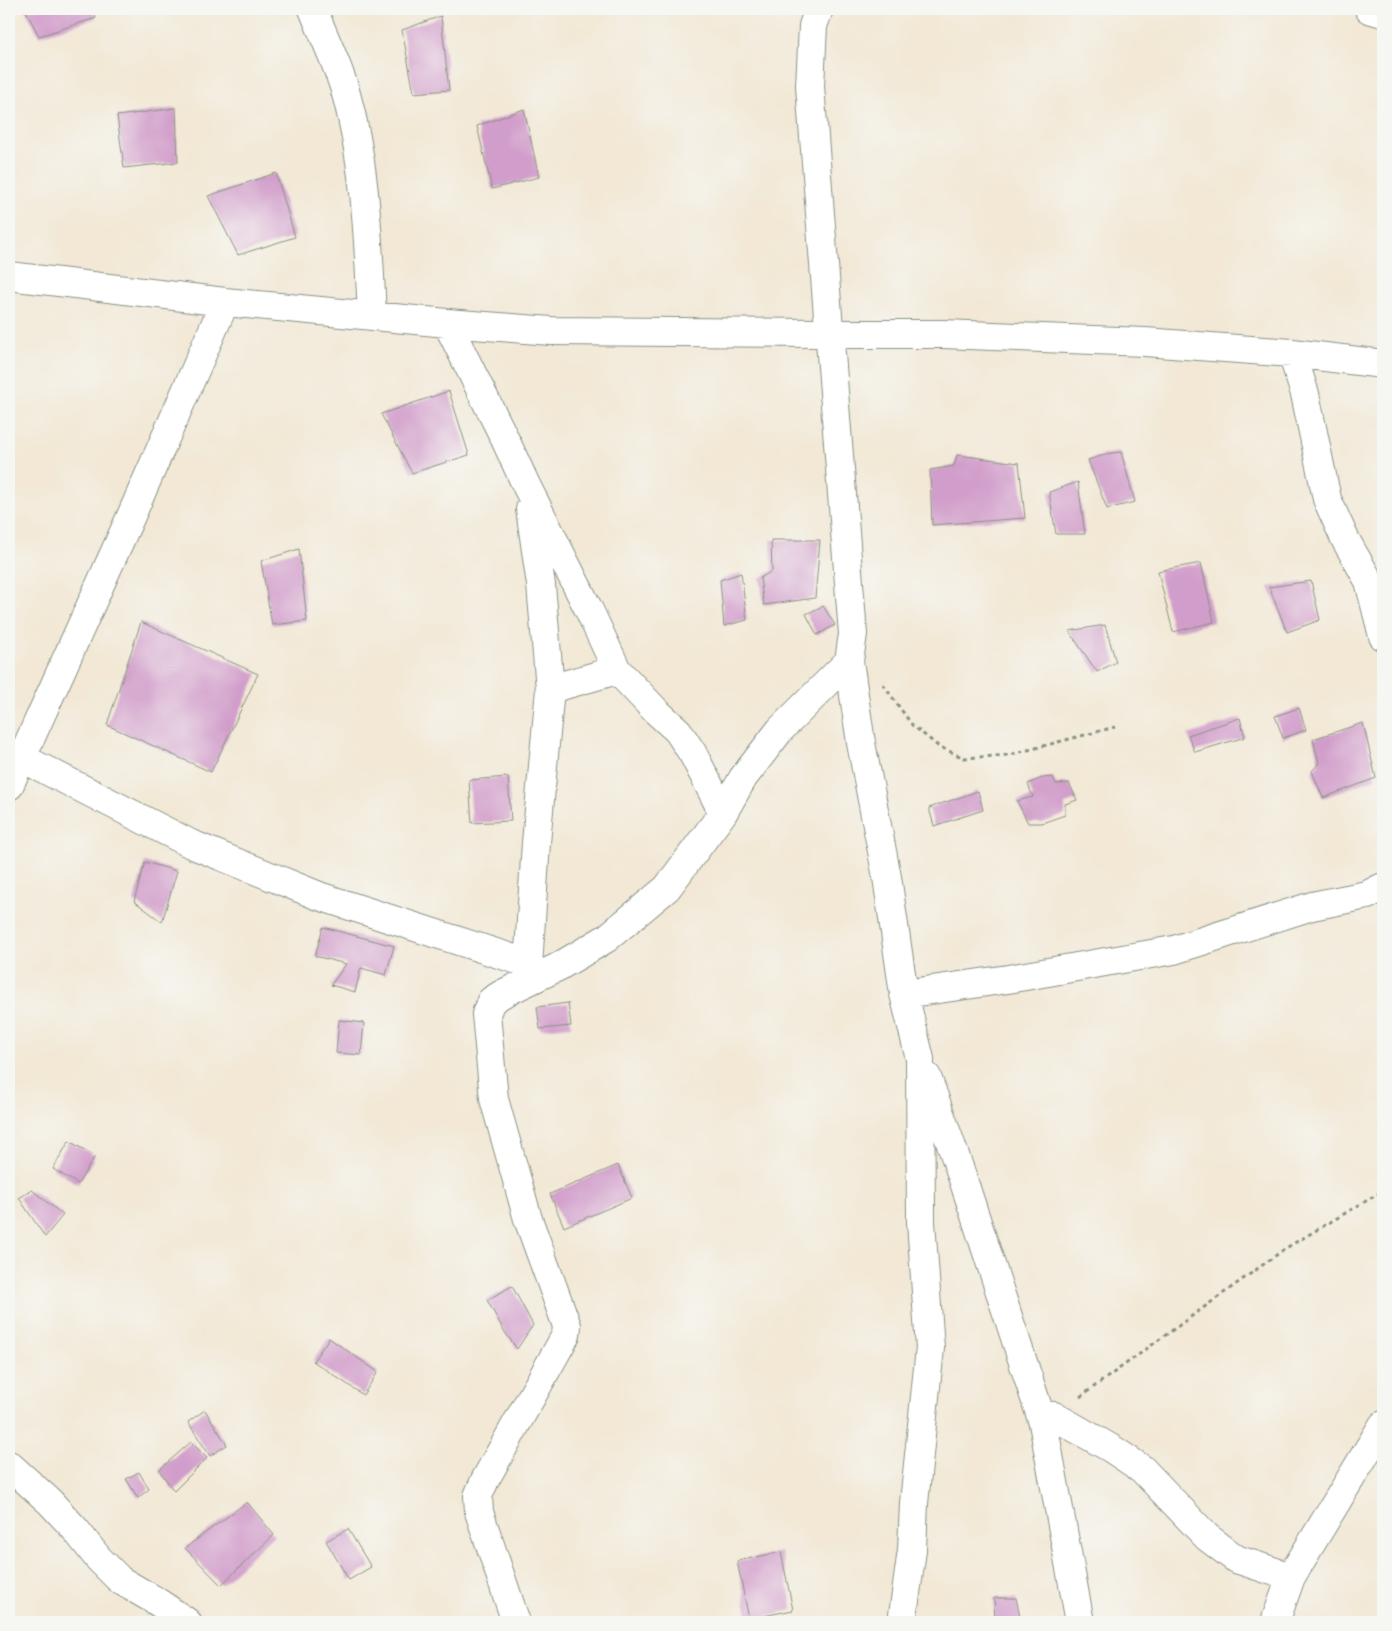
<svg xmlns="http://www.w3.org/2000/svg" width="1392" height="1631" viewBox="0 0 1392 1631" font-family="'Sorts Mill Goudy',serif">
	<rect width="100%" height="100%" fill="#f6f6f2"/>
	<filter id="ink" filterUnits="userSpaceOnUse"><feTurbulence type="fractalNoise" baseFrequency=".02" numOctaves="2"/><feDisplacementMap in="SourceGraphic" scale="10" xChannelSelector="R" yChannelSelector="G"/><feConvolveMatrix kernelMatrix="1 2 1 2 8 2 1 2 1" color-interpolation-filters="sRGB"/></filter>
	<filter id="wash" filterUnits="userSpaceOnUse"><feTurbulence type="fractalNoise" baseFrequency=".0096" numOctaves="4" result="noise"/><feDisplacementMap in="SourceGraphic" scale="20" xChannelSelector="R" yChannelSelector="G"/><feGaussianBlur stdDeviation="1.12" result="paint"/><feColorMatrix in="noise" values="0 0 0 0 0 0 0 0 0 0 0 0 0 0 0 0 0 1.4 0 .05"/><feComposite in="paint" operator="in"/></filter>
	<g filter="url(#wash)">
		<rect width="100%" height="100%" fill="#f2e8d5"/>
		<g id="blocks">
			<!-- building -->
			<path fill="#d19dca" d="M25,9H93L96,18L39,36Z
				M441,16L449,90L414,93L402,30Z
				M176,108L178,162L124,168L117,116Z
				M524,109L539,177L492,189L477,126Z
				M276,173L295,237L238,255L208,196Z
				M449,391L469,455L412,473L381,414Z
				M1121,452L1135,502L1107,509L1088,460L1111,453Z
				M957,455L1019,463L1025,518L932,525L930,470L954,466Z
				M1078,482L1085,534H1056L1049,492Z
				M771,540H820L815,598L764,605L760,578L772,571Z
				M299,549L307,621L272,625L261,561Z
				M1201,563L1214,622L1173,632L1158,571Z
				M741,573L747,620L724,626L720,580Z
				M1311,581L1320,620L1287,632L1269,587Z
				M823,606L835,625L817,635L806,614Z
				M141,622L258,674L211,772L107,725Z
				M1105,625L1116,662L1097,672L1069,631Z
				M1299,708L1306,730L1283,738L1275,716Z
				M1240,718L1245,737L1195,752L1188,735Z
				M1363,723L1376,778L1323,798L1312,771L1319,763L1313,739Z
				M508,777L511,821L472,823L469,780Z
				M1053,777L1056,784L1069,783L1077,800L1065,804V815L1042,823H1028L1017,801L1033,797L1028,784L1042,778Z
				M978,791L983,810L934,826L929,808Z
				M145,862L177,871L162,922L134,901Z
				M323,927L394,946L386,975L361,968L355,992L331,985L346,964L315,956Z
				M568,1003L571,1026L540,1029L537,1007Z
				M339,1020L364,1023L361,1055L336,1053Z
				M69,1141L95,1156L78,1184L53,1169Z
				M618,1165L632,1198L564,1227L550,1194Z
				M32,1190L63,1215L45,1237L19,1198Z
				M512,1286L533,1325L517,1349L504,1331L487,1300Z
				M329,1338L378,1372L363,1395L313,1361Z
				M205,1410L227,1445L210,1456L188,1422Z
				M191,1442L207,1458L174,1491L159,1470Z
				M139,1472L149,1489L138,1498L126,1479Z
				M247,1502L274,1535L221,1585L185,1548Z
				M348,1529L371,1567L349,1580L326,1541Z
				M781,1552L793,1610L749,1619L737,1561Z
				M994,1598H1016L1021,1622H995Z"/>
		</g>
	</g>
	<g filter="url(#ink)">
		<use href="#blocks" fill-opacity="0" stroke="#889284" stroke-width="1"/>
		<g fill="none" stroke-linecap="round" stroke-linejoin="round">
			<defs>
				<path id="street" d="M313,9C323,35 336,61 344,87C366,161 368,239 372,315
					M819,9L813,26L810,86L853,634L849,661L861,743L887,877L904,994L920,1059L921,1222L930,1348L914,1503L912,1550L902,1622
					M1369,9L1383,13
					M9,276L225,302L447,323L551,331L943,334L1145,342L1292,353L1383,364
					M447,323L503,435L526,485L589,610L617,670L656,711L678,731L693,754L723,813
					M1292,353L1305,394L1327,499L1345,539L1369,581L1383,636
					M530,509L541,585L550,689L617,670
					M22,758L191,844L319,896L530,964
					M9,786L131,516L225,302
					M527,981L536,843L550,689
					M904,994L1008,979L1174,950L1312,906L1367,895L1383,887
					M927,1077L959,1167L1043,1423L1080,1622
					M1043,1423L1054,1416L1112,1449L1142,1469L1207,1537L1236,1559L1291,1577
					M9,1465L50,1502L75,1529L98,1558L120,1580L156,1601L187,1622
					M516,1622L479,1512L478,1496L485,1480L566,1335L567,1326L528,1219L494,1099L486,1014L491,1001L502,994L558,967L607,938L667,888L723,813L743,778L780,730L849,661
					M1275,1622L1291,1577L1383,1425"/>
			</defs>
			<!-- street casing -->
			<use href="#street" stroke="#889284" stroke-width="30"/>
			<!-- path -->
			<path stroke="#889284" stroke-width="3" stroke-dasharray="4 4" stroke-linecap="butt" d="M883,684L912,725L938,746L964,758L1009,755L1115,727
				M1080,1397L1286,1248L1383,1191"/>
			<!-- street -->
			<use href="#street" stroke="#fff" stroke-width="28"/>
		</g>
	</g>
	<!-- margin -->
	<rect width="1392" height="1631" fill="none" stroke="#f6f6f2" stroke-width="30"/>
</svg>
